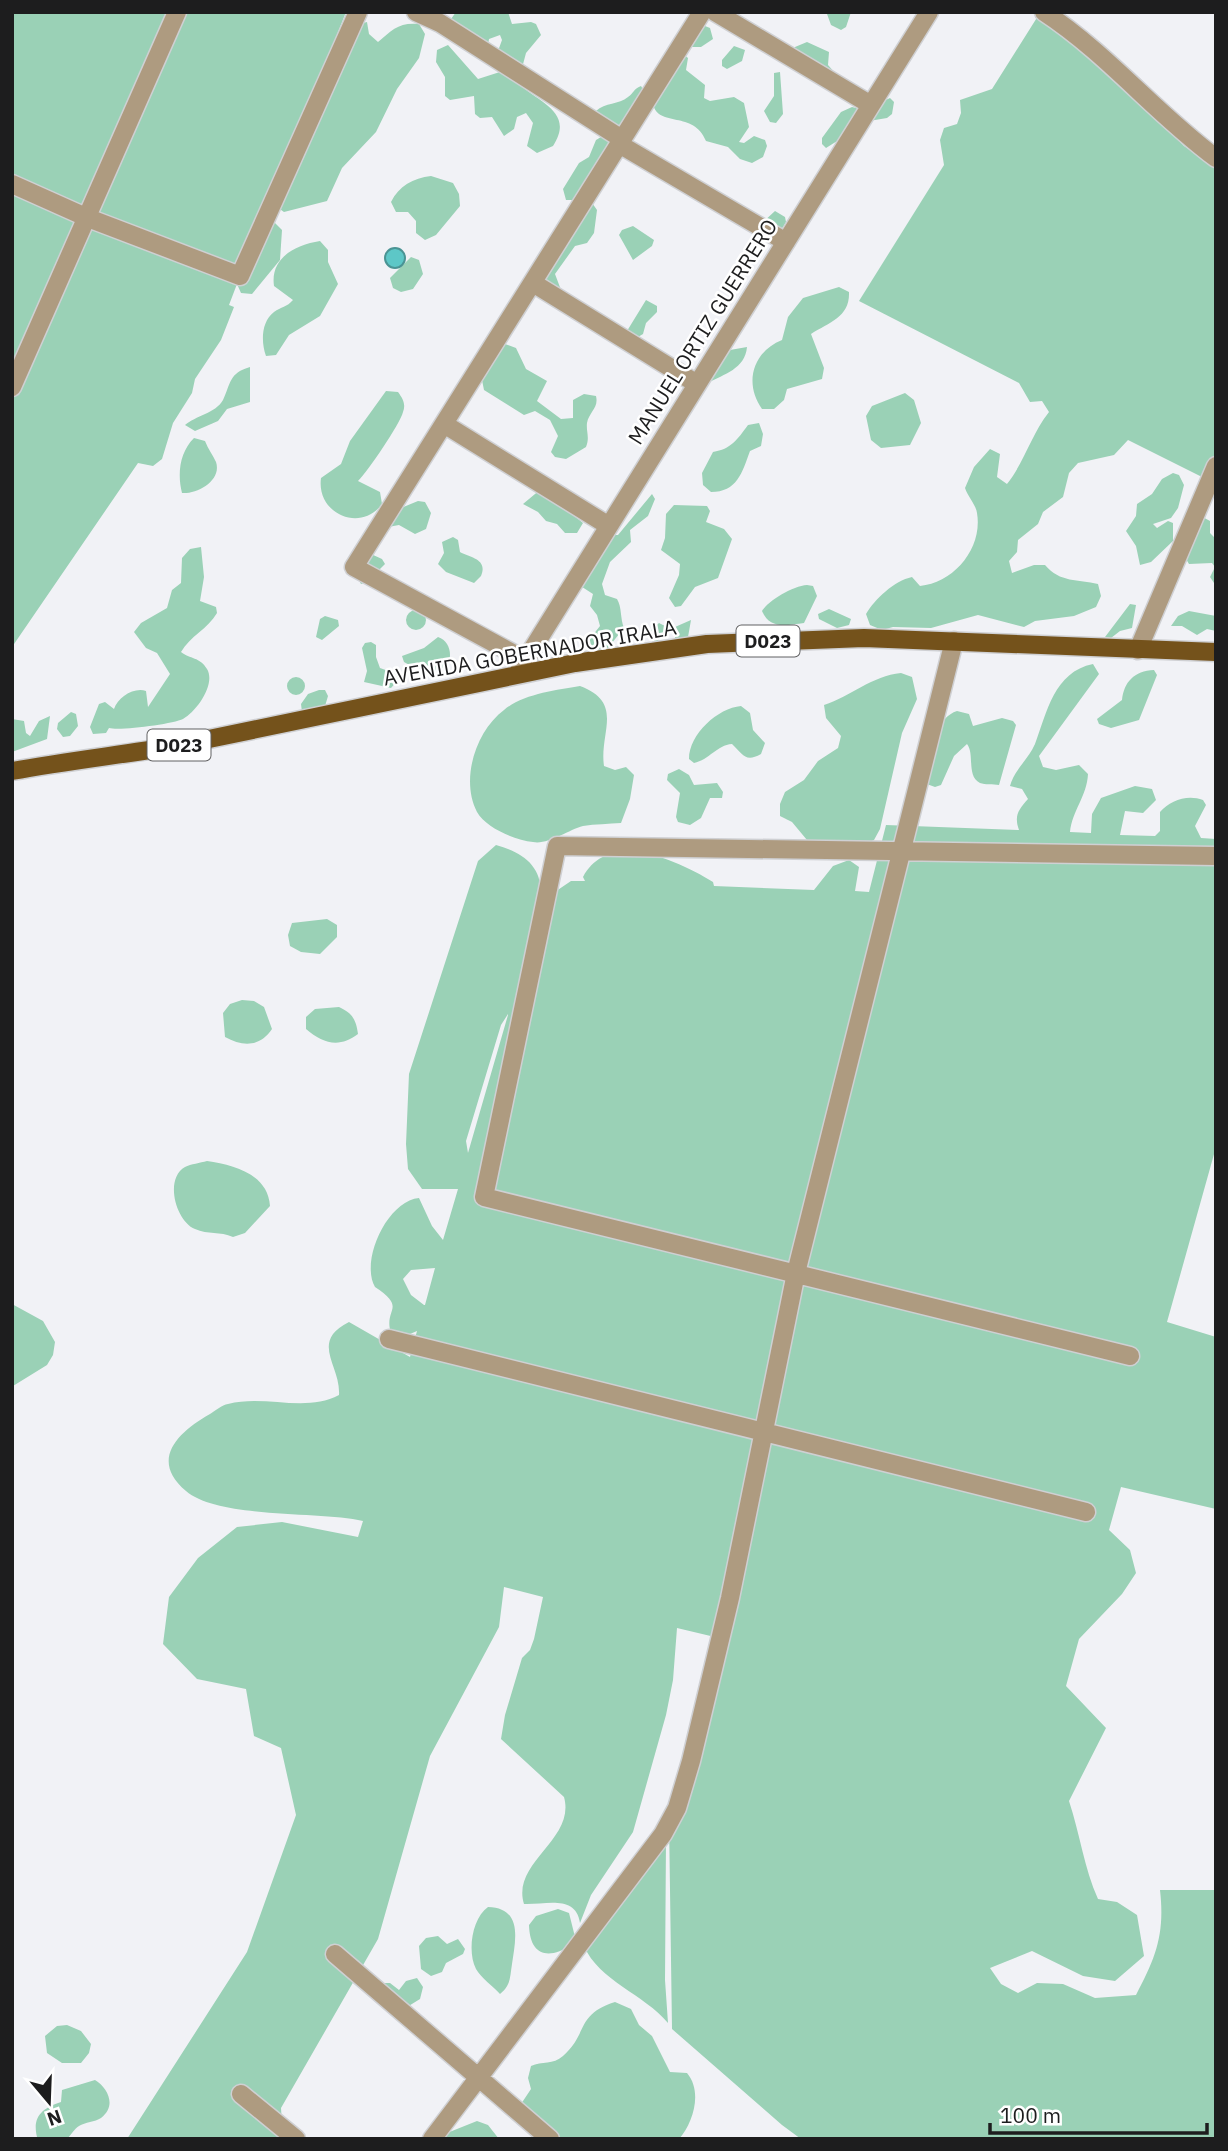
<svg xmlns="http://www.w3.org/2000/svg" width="1228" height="2151" viewBox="0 0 1228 2151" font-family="'IBM Plex Sans',sans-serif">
	<rect width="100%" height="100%" fill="#f1f2f6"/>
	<!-- green -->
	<path fill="#9ad1b6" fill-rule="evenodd" d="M12,12H346L302,123L356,25L367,22L369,34L378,42C392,30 399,22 419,24L425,34L419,58L397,89L376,132L342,168L327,201L284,212L274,205L269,222H274L282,230L280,260L252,294L241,293L237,284L229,305L234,307L221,340L195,379L192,393L173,423L162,459L153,466L138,463L12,647Z
		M456,12H508L512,24L531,22L536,24L541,35L526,53L518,83C539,103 575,112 553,146L537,153L527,146L533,123L526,113L517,117L514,129L504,136L492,117L480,118L475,114L474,96L450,100L445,96V77L436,62L437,50L448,45L478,79L503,71L498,51L502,40L500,35L489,39L488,45L446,26Z
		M817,12H851L846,27L841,30L831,25L827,14Z
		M1038,16L1118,78L1184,146L1196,154L1208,153L1216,166V455L1204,478L1128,440L1114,455L1078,463L1069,473L1063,497L1043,512L1038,524L1018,540L1017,552L1009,561L1012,573L1034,565H1045C1060,583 1078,579 1098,584L1101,596L1096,607L1074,616L1035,621L1024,627L978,615L931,628L893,627L882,630L870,625L866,614C875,599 894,581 912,577L920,586C954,583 983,548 977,513C976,505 968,497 965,488L974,467L990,449L1000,454L997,477L1007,484C1025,461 1031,435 1049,412L1042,401L1030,402L1019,383L859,301L944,165L940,140L944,128L957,124L961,113L960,100L992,89Z
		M705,26L710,28L713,39L701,47H690L699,27Z
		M807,42L829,52L828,65L835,73L832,79L793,52L795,47Z
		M734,46L745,50L742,61L727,69L722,66V60Z
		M683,54L688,58L686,70L705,85L704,98L710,101L734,97L744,103L749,127L739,142L744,143L754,136L765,140L767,146L763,157L752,163L740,159L728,147L706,141C694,110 658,128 653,104Z
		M780,72L783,114L776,123L770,122L764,111L774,96V73Z
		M641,86L644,91L578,200H566L563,189L579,163L589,157L596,140L601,137L596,111C605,102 619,105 628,97C634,93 633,89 641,86Z
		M890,98L894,102L892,114L887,118L869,121L826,148L822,144V138L841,112L852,107L864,110Z
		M431,176L453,183L459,194L460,206L436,235L425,240L416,233V221L408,212H396L391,202C399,186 413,178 431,176Z
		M590,200L597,210L594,233L587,243L575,246L555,274L561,290L547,301L542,300L537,296L538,285Z
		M775,211L785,217L786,222L780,232L761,224Z
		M633,226L654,240L652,246L633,260L619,235L622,230Z
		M320,241L328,250V262L338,284L320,316L289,335L276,355L266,356C261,342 261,322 274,312C281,307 287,307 293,300L274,286C270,258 295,245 320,241Z
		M411,257L419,260L423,274L413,289L401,292L393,288L390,278Z
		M839,287L849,292C850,317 830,322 811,334L824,368L822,379L787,389L784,400L774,409H762C744,384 752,352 782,340L788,317L803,298Z
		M646,300L657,306V312L646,323L643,334L638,337L627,331Z
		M505,344L516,348L526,369L547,381L537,401L561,419L573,418V400L584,394L596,396C599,408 589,412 587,423C586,432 590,437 586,447L566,459L555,457L551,452L558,436L550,420L535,411L524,415L484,390L482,380Z
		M726,346L730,350L747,347C745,369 724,374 708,383Z
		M250,367V402L227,409L218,421L195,431L185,425C195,416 216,413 223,400C231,383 229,373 250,367Z
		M386,391L398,392C403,399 406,404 403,412C400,424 368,471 358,481L380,492L382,504C361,533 316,514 321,478L341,464L350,441Z
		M905,393L914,400L921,423L910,445L881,448L871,440L866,416L872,406Z
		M759,423L763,434L761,446L750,451C742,473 737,492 711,492L703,485L702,473L713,452C731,449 737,440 748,425Z
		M194,438L205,441C208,449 213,455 216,462C222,480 198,494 182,493C177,473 180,452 194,438Z
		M1173,473L1179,475L1184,485L1178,508L1171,518L1153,524L1157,528L1168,521L1173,523V541L1151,562L1140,565L1136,546L1126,531L1136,516L1137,504L1152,494L1162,479Z
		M541,489L583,523L577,533H565L557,524L546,521L538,512L523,504Z
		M652,494L655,499L648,516L630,530L631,542L610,562L602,584L605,595L617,599C622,607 620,618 624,628L607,649H595L588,641L600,626L597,615L590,606L593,594L579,585L607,535H618Z
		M418,501L425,502L431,513L426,529L415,534L399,525L388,527L401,508Z
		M674,505L707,506L710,511L706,522L724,529L732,539L718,578L695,587L681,606L675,607L669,598L679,575L680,564L661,550L665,538L666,514Z
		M1199,515L1210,521V533L1216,539V586L1210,577L1215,567L1212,563L1189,564L1186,559Z
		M453,537L458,540L460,552C471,558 488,559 481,576L474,583L446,572L438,564L444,553L442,542Z
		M201,547L204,577L200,601L216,607L217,613C208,629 190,636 181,652C190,659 200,657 207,669C216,684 197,711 183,719C173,724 120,731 109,728L106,733L93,734L90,727L99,704L105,702L114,709C118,697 134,687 146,691L148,707L170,674L157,653L146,648L134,632L141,623L167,608L172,590L181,583L182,558L190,549Z
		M371,554L382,559L385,564L367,582L361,584L353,569Z
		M807,585L813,586L817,596L804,623C787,625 770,630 762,611C769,600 793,586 807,585Z
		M1130,604L1136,605L1132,628L1120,631L1111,638L1105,637Z
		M829,609L851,619L849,625L837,628L819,619L818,614Z
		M406 620a10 10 0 1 1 20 0a10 10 0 1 1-20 0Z
		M1189,611L1216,616V631L1207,629L1197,635L1182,626H1171L1178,616Z
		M325,616L338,620L339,626L322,640L316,637L320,619Z
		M691,620L688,637L683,640L675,639V627Z
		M659,623L665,626V632L658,641L652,642L651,630Z
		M438,637C450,641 453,656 447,666L426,674L404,662L402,656L424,648Z
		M371,642L376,645V657L380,668L397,674L399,679L391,688L364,682L367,671L362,648L365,643Z
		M1093,664L1099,674L1039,756L1043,767L1056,770L1079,765L1088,774C1087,796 1072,811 1070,832L1091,833L1092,814L1101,798L1135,786L1152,789L1156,800L1143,813L1125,811L1120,835L1155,836L1160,831V812C1170,800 1188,794 1203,800L1206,805L1195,826L1201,838L1216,839V1147L1167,1322L1216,1337V1509L1121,1487L1109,1530L1130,1550L1136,1573L1122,1594L1079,1639L1066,1686L1106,1728L1069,1801C1080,1834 1084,1868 1098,1899L1117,1902L1137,1915L1144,1956L1115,1981L1083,1976L1032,1951L990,1968L1001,1984L1018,1993L1037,1983L1063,1984L1095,1998L1136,1995C1156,1957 1165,1934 1160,1890H1216V2139H801L782,2125L672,2029L669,1820L719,1638L677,1628L673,1680L666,1715L633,1832L591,1895L580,1923C576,1894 545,1905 524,1904C511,1862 576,1840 564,1797L501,1739L505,1715L522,1658L530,1650L534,1639L543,1597L504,1587L499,1627L430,1756L378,1939L281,2108L283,2139H127L247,1952L296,1815L281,1748L254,1736L246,1689L197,1679L163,1644L169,1597L198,1558L237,1527L282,1522L358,1537L363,1521C320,1511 218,1519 186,1491C149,1460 178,1432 210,1414C215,1411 222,1405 228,1404C264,1394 305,1413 339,1395C341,1365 309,1342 349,1322L410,1357L417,1331L403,1337L391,1333C383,1308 408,1309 375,1287C360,1261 387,1201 419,1198L432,1226L443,1240L458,1189H422L408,1169L406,1144L409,1074L478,861L496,845C526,853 545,869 540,902L571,881H585L583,877C609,828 679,861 713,882L714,886L814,890L833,866L849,860L859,867L855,891L869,892L886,825L1019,830C1014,816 1018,810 1028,799L1022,789L1010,786C1014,770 1028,760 1035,744C1047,712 1054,672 1093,664ZM508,1014V1015L468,1153L466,1141L501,1025ZM435,1268L425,1305H424L411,1295L403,1279L411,1270Z
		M1154,670L1157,675L1139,720L1111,728L1099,724L1097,719L1122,700C1124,682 1134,671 1154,670Z
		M901,673L912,677L917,699L902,733L880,829L874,840L863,845L807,840L792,822L780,816V804L785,792L804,780L818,761L838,748L841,736L826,718L824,705C851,696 872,676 901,673Z
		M287 686a9 9 0 1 1 18 0a9 9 0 1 1-18 0Z
		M580,686C625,703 599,732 604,766L615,770L626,767L634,775L630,799L621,823C609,824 595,824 583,826C568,830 548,845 533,842C515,840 486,828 477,812C460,779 476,731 504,710C523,694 556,690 580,686Z
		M319,690H325L328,696L323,713L302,712L301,704L308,694Z
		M741,706L750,713L753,730L765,743L761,754C745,763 743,754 732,744C717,745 709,760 694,763L689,759C689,734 718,708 741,706Z
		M957,711L969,714L973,726L1002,718L1013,721L1016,725L999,785C993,784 985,785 980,783C966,776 975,754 967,744L954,756L941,785L935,787L924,783C930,760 932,719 957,711Z
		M71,712L76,714L78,726L70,736L63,737L57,729L58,723Z
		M50,716L47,739L12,752V719L24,721L26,733L30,736L39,721Z
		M679,769L689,775L694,785L717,783L723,792L722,798H710L701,818L690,825L678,822L676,817L680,793L667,780L668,774Z
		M327,919L337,925V937L320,954L301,952L290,946L288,935L292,923Z
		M242,1000L254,1001L264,1007L272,1029C260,1047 243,1047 225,1037L223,1013L230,1004Z
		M339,1007C352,1013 356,1019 358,1034C340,1048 323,1044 306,1029V1017L315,1009Z
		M207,1161C234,1165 268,1174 270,1206L245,1233L233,1237C220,1231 208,1235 195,1229C176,1221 164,1179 185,1167C191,1164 200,1163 207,1161Z
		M12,1304L43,1321L55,1342L53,1355L47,1365L13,1386Z
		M666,1839L665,1980L668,2023C644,1994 599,1981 584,1946Z
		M488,1907C524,1908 515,1942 512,1964C510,1976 511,1986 500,1994C493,1986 481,1978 476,1969C467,1952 472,1918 488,1907Z
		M558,1909L569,1913L575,1937L572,1945C548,1960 530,1956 529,1925L536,1916Z
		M438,1936L447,1944L458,1939L465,1949L463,1954L446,1963L442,1972L431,1976L421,1969L419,1946L426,1938Z
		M417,1978L423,1987L420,1999L399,2012L387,2011L379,1983H390L399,1990L406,1981Z
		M615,2002L631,2009L639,2025L652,2036L670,2072L687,2073C703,2092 693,2123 679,2139H548L521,2104L531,2089L528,2078L531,2066C542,2061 553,2065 563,2056C589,2033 575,2015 615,2002Z
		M67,2025L81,2031L91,2044L89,2053L81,2063H62L47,2053L45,2036L57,2026Z
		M95,2080C108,2088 117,2106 101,2118C95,2122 85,2122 79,2126C74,2129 71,2135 67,2139L37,2137C32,2117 42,2108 61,2102L62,2090Z
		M477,2121L488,2125L499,2139H432Z"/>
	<!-- water -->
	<path fill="#5dc7c7" stroke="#4a9494" stroke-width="2" d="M385 258a10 10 0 1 1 20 0a10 10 0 1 1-20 0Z"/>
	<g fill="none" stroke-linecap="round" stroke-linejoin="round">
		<defs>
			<path id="street" d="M416,12L440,23L622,139
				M715,12L871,105
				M1044,12C1108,54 1155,113 1216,158
				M619,144L786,242
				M12,184L88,218L240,276L358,12
				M533,283L697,384
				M12,387L177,12
				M444,424L609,526
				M1138,650L1216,466
				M525,660L354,567L702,12
				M520,669L929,12
				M389,1339L1086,1512
				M1130,1356L484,1197L557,846L1216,856
				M335,1954L550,2139
				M241,2094L296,2139
				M432,2139L663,1834L677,1808L691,1761L730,1598L796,1273L954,641"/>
			<path id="primary" d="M12,771C67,761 120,755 175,746L575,663L707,644L864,638L1216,652"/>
		</defs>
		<!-- street casing -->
		<use href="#street" stroke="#cfd0d3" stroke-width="21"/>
		<!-- primary casing -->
		<use href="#primary" stroke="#cfd0d3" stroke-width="21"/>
		<!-- street -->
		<use href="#street" stroke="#ae9b80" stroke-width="18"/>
		<!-- primary -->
		<use href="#primary" stroke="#74521b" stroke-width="18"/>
	</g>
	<g text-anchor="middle" stroke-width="5" stroke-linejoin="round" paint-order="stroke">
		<!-- shield labels -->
		<g fill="#fff" stroke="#616162" stroke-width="2">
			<rect x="736.5" y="625.5" width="63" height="31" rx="5"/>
			<rect x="147.5" y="729.5" width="63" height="31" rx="5"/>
		</g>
		<g font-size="19" font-weight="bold" fill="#1d1d1e">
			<text x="768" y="648">D023</text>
			<text x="179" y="752">D023</text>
		</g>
		<!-- street labels -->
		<g font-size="21" fill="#1d1d1e" stroke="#fff">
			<text transform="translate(703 332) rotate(-58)" y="7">MANUEL ORTIZ GUERRERO</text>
			<text transform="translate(530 653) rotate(-10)" y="7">AVENIDA GOBERNADOR IRALA</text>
		</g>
	</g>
	<!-- border -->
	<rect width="1228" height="2151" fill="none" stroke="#1d1d1e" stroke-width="28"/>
	<!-- north arrow -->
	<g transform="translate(49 2102) rotate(161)" stroke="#ffffff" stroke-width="5" paint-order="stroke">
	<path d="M0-5L12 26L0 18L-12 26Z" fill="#1d1d1e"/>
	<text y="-10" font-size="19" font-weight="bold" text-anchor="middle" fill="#1d1d1e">N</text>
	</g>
	<!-- scale -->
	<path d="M990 2123v10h217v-10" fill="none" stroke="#1d1d1e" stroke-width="3.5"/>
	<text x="1000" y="2123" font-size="21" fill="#1d1d1e" stroke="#ffffff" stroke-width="5" paint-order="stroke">100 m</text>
</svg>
